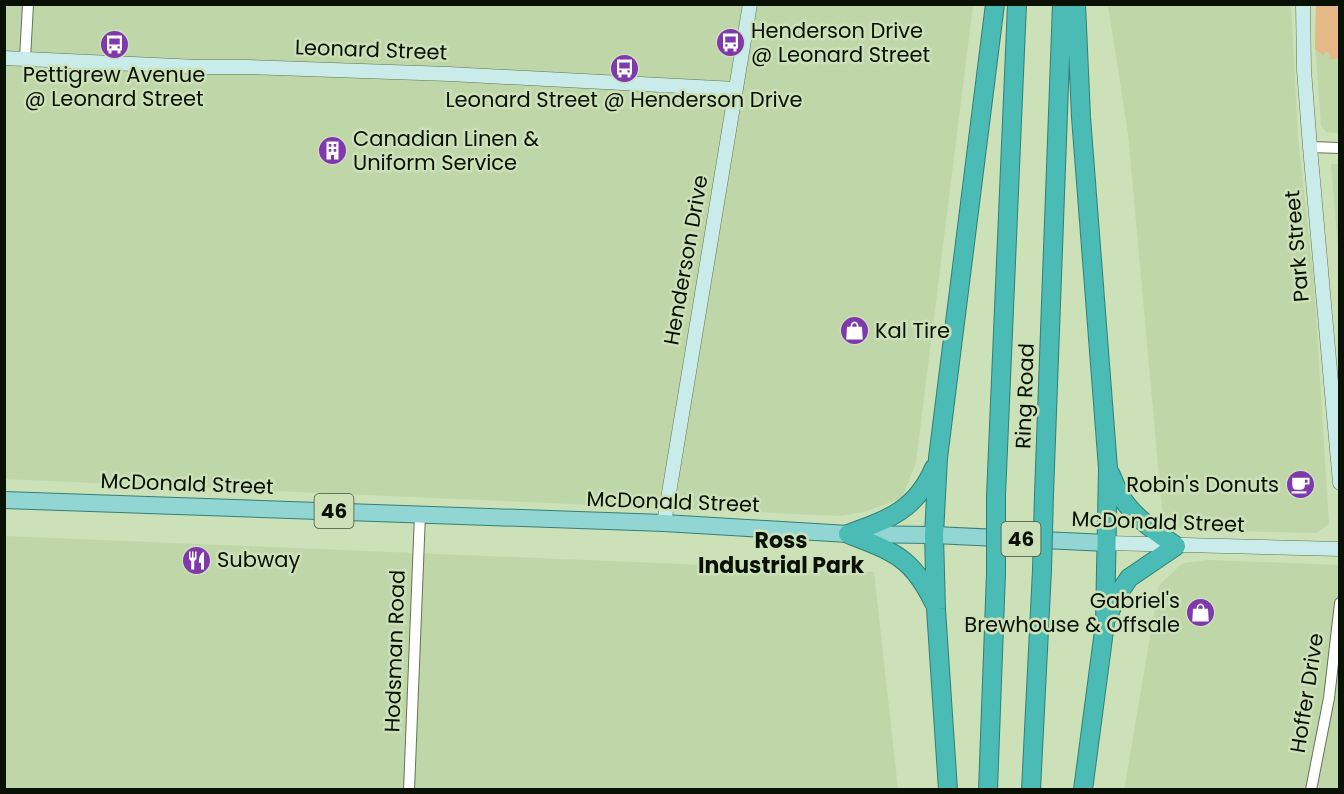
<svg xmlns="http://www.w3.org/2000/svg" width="1344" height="794" viewBox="0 0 1344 794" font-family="Poppins,sans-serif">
	<rect width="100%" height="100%" fill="#cce1b8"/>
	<!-- built -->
	<path fill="#bed6a8" d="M5,5H973L916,462L902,498L864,512L841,516L5,479Z
		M1108,5H1291L1298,137L1314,283L1329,524L1316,533L1184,530L1163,520L1128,134Z
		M1316,5H1339V133L1326,132L1321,125L1315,41Z
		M1331,164H1339V260Z
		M5,536L874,572L898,789L5,790Z
		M1208,560L1339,565V789L1124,790L1159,585L1183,563Z"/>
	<!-- green -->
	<path fill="#e5b987" d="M1316,5H1339V59H1330V53L1326,52L1323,55L1315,49Z"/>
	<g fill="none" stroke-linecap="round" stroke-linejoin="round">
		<defs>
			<path id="street" d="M25,59L28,4
				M1310,147L1340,148
				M409,790L420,514
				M1311,790L1329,698L1340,603"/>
			<path id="secondary" d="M1303,4L1304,70L1310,147L1340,483
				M4,58L198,67H248L449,74L736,89
				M664,523L750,4
				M1107,543L1340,549"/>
			<path id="primary" d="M4,500L664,523L848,534L934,535L1107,543"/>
			<path id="highway" d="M1076,4L1081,117L1108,468L1105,623L1083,790
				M1044,494L1062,4
				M996,496L1017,4
				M848,534C889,519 916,510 934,468
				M848,534C894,552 912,557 934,603
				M1108,616L1117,596L1129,578L1176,546C1156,532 1133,517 1120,495C1116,488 1114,481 1110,473
				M948,790L936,609L934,535L938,458L995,4
				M988,790L996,573
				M1031,790L1042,570"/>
		</defs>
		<!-- street casing -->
		<use href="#street" stroke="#627550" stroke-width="12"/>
		<!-- secondary casing -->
		<use href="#secondary" stroke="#627550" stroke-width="15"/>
		<!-- primary casing -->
		<use href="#primary" stroke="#337f77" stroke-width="18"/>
		<!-- highway casing -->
		<use href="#highway" stroke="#337f77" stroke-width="20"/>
		<!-- street -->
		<use href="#street" stroke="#fff" stroke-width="10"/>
		<!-- secondary -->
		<use href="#secondary" stroke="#c9ebe9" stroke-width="14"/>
		<!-- primary -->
		<use href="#primary" stroke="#92d6d3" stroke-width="16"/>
		<!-- highway -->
		<use href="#highway" stroke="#4abbb5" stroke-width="18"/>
		<defs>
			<path id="highway-bridge" d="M1042,570L1044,494
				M996,573V496"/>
		</defs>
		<!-- highway-bridge casing -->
		<use href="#highway-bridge" stroke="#337f77" stroke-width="20" stroke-linecap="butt"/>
		<!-- highway-bridge -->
		<use href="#highway-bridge" stroke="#4abbb5" stroke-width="18"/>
	</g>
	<!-- icons -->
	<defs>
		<symbol id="bus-disc" viewBox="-11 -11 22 22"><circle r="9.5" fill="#8039ac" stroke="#cce1b8"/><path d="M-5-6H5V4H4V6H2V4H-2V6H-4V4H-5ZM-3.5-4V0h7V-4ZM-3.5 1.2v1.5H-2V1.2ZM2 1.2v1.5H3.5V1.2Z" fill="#fff"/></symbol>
		<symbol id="building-disc" viewBox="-11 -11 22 22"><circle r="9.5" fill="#8039ac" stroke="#cce1b8"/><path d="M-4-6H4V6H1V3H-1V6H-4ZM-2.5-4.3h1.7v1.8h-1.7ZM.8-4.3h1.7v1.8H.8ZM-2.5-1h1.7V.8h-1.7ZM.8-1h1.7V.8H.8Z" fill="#fff"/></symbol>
		<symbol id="shop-disc" viewBox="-11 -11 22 22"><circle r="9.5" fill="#8039ac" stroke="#cce1b8"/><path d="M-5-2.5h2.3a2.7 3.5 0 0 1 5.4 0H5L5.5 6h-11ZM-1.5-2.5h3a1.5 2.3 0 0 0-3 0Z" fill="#fff"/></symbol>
		<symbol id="cafe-disc" viewBox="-11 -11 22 22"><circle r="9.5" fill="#8039ac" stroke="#cce1b8"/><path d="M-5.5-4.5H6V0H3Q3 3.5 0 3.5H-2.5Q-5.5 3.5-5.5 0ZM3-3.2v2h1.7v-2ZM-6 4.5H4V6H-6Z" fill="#fff"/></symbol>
		<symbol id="restaurant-disc" viewBox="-11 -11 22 22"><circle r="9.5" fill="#8039ac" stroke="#cce1b8"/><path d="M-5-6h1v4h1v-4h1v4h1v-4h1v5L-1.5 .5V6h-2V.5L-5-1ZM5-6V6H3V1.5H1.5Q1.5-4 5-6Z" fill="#fff"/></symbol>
	</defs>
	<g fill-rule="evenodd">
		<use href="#bus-disc" x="714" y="26" width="33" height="33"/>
		<use href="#bus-disc" x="98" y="28" width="33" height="33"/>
		<use href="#bus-disc" x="608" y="52" width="33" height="33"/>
		<use href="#building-disc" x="316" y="134" width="33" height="33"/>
		<use href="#shop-disc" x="838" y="314" width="33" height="33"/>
		<use href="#cafe-disc" x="1284" y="468" width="33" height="33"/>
		<use href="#restaurant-disc" x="180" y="544" width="33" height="33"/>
		<use href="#shop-disc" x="1184" y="596" width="33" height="33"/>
	</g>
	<g text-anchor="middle" stroke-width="5" stroke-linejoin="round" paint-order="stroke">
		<!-- shield labels -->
		<g fill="#cce1b8" stroke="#444f3a" stroke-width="1.5">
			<rect x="314.5" y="494" width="39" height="34" rx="4.5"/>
			<rect x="1001.5" y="522" width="39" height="34" rx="4.5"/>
		</g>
		<g font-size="20" font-weight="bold" fill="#091004">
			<text x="334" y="518">46</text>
			<text x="1021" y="546">46</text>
		</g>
		<!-- poi labels -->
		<g font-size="21" fill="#091004" stroke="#cce1b8" text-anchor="start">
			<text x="751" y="38">Henderson Drive<tspan x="751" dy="24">@ Leonard Street</tspan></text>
			<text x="114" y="82" text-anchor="middle">Pettigrew Avenue<tspan x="114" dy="24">@ Leonard Street</tspan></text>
			<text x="624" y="107" text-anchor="middle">Leonard Street @ Henderson Drive</text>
			<text x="353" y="146">Canadian Linen &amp;<tspan x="353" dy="24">Uniform Service</tspan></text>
			<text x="875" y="338">Kal Tire</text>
			<text x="1279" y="492" text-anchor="end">Robin's Donuts</text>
			<text x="217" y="567">Subway</text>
			<text x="1180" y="608" text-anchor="end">Gabriel's<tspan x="1180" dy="24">Brewhouse &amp; Offsale</tspan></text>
		</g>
		<!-- street labels -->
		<g font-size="21" fill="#091004" stroke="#cce1b8">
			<text transform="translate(371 50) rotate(2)" y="7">Leonard Street</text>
			<text transform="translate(1297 246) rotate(-95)" y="7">Park Street</text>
			<text transform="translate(686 260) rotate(-80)" y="7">Henderson Drive</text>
			<text transform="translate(1025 396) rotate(-88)" y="7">Ring Road</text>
			<text transform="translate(187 484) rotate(2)" y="7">McDonald Street</text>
			<text transform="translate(673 502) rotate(2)" y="7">McDonald Street</text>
			<text transform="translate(1158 522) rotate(2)" y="7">McDonald Street</text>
			<text transform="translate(395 651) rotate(-88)" y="7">Hodsman Road</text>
			<text transform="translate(1307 693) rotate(-81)" y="7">Hoffer Drive</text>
		</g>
		<!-- neighbourhood labels -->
		<g font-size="22" font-weight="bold" fill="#091004" stroke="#cce1b8">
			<text x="781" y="548">Ross<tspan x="781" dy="25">Industrial Park</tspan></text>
		</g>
	</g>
	<!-- border -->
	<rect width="1344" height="794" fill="none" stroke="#091004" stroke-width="12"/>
</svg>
